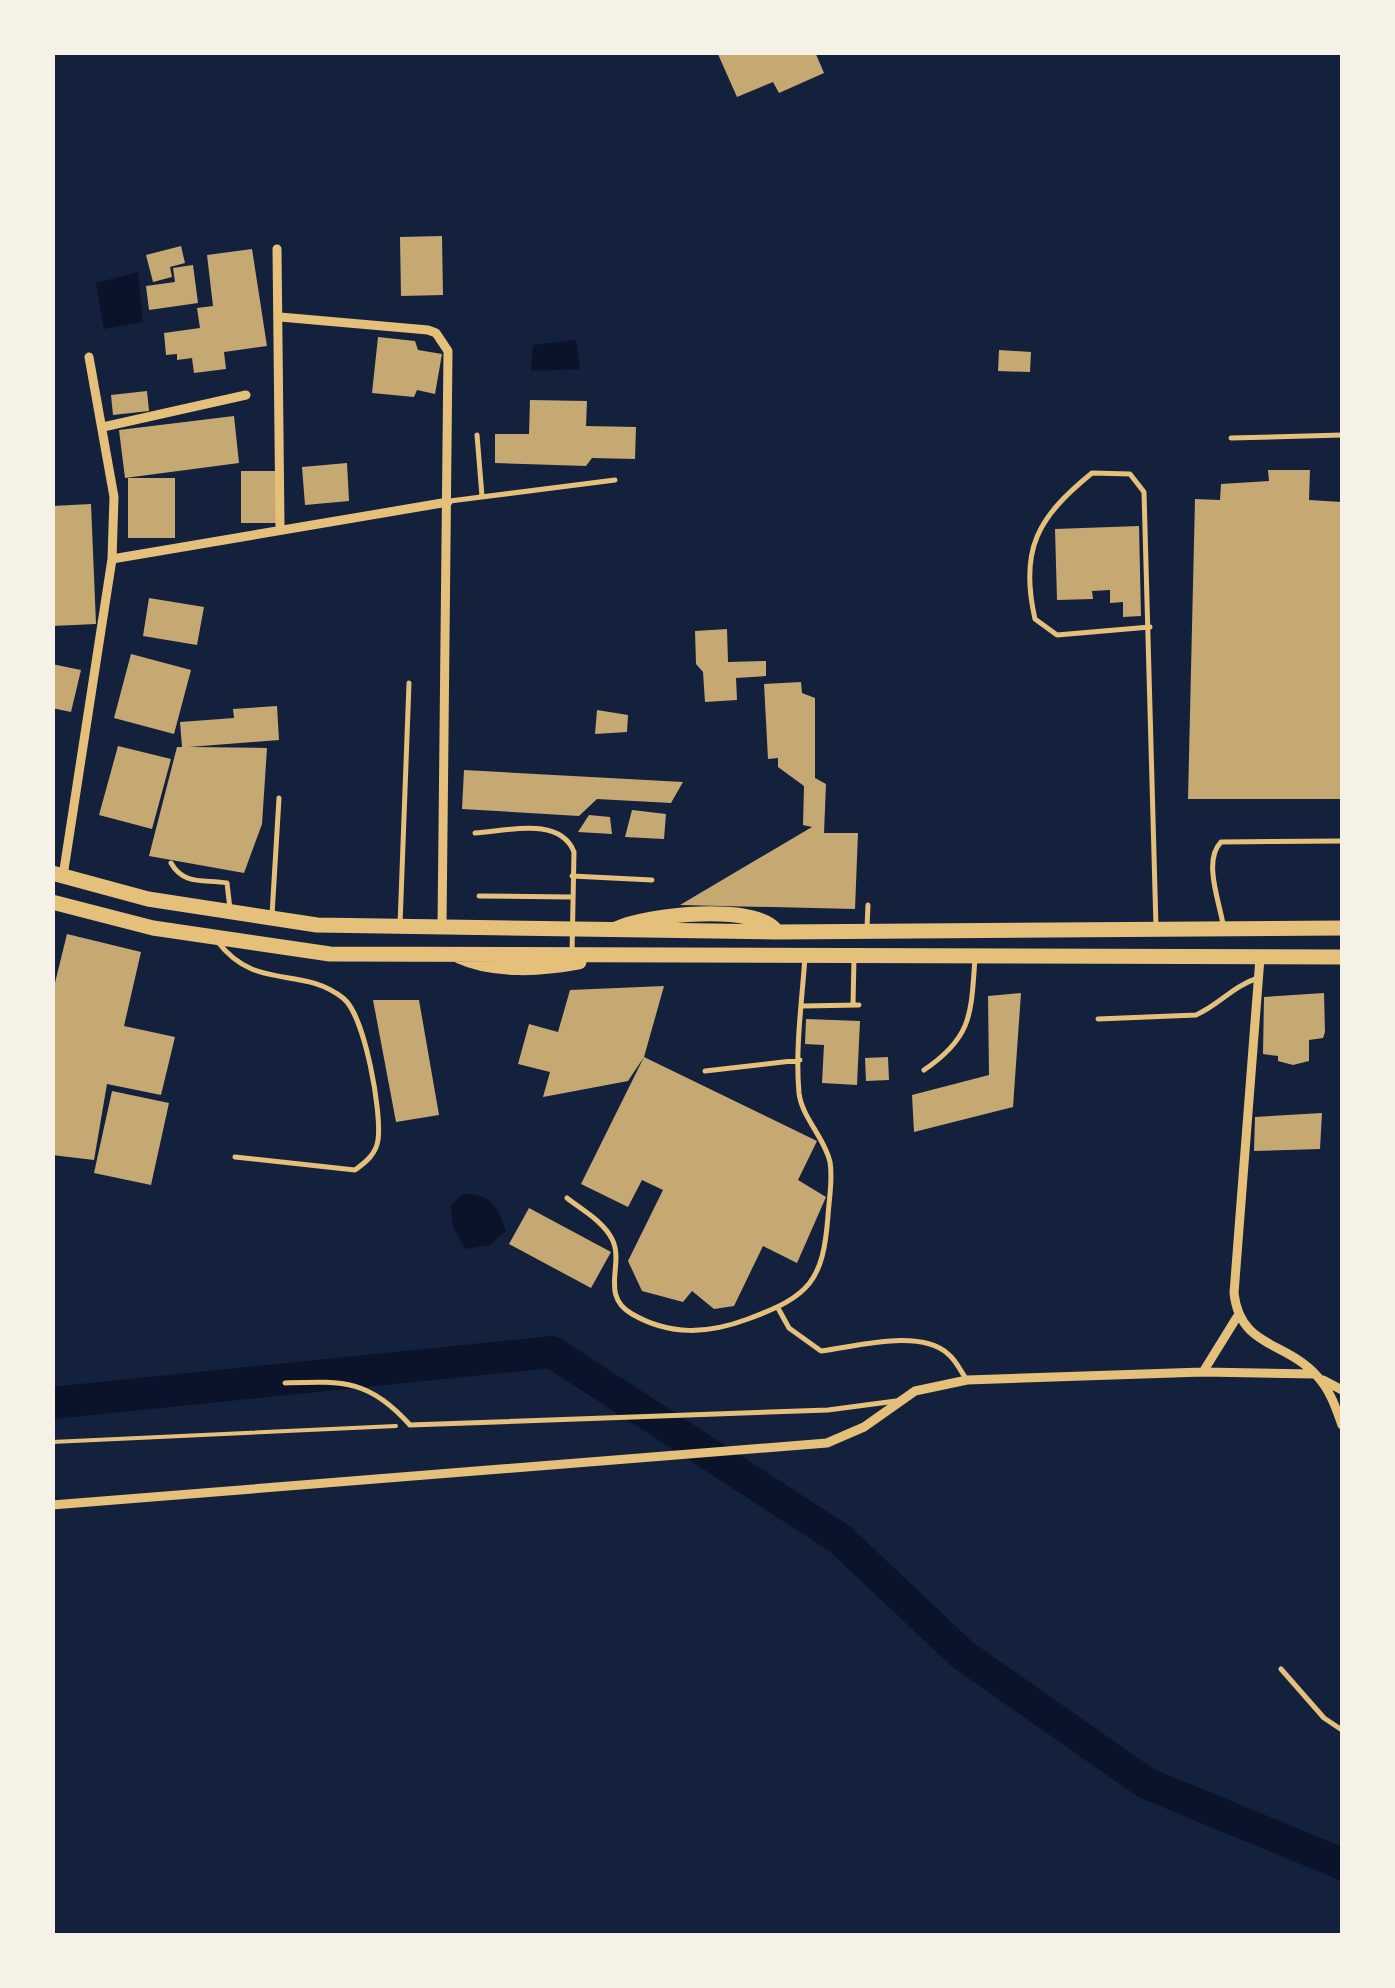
<svg xmlns="http://www.w3.org/2000/svg" width="1395" height="1988" viewBox="0 0 1395 1988" font-family="Overpass,sans-serif">
	<rect width="100%" height="100%" fill="#14213d"/>
	<!-- water -->
	<path fill="#0b132b" d="M138,272L143,322L104,329L96,283Z
		M576,340L580,369L531,371L533,345Z
		M463,1194C491,1194 498,1206 506,1231L490,1245L465,1249L453,1227L451,1205Z"/>
	<g fill="none" stroke-linecap="round" stroke-linejoin="round">
		<!-- river -->
		<path stroke="#0b132b" stroke-width="32" d="M52,1403L552,1352L840,1539L963,1655L1146,1783L1342,1864"/>
	</g>
	<!-- building -->
	<path fill="#c6a872" d="M717,52H815L824,73L779,93L773,82L737,97Z
		M442,236L443,295L401,296L400,237Z
		M181,246L185,263L170,267L172,277L153,282L146,255Z
		M252,249L267,346L224,352L226,369L194,373L192,358L177,360V354L166,355L164,333L200,328L197,308L213,306L207,255Z
		M193,265L198,303L149,310L146,286L175,282L173,268Z
		M378,337L415,341L418,350L442,354L435,394L417,390L414,397L372,393Z
		M999,350L1031,352L1030,372L998,371Z
		M147,391L149,411L113,415L111,395Z
		M530,400L587,401L586,426L636,427L635,459L592,458L586,466L495,463V434H529Z
		M234,416L239,463L125,478L119,430Z
		M347,463L349,501L305,505L302,467Z
		M1268,470H1310L1309,500L1342,502V799H1188L1195,499L1220,500L1221,484L1269,481Z
		M241,471H278V523H241Z
		M128,478H175V538H128Z
		M91,504L96,624L52,626V506Z
		M1139,526L1141,616L1123,617V602L1110,603V590L1092,591L1093,599L1057,600L1055,529Z
		M149,598L204,607L197,645L143,636Z
		M727,629L728,662L766,661V676L736,678L737,700L705,702L703,672L696,664L695,631Z
		M131,654L191,670L174,734L114,718Z
		M52,664L81,670L71,712L52,708Z
		M801,682L802,693L815,698V778L826,784L824,833H858L855,909L680,905L812,827L803,825L804,786L778,767V758L768,759L764,684Z
		M277,706L279,740L189,747L267,748L262,824L244,873L149,856L177,747H182L180,722L234,718L233,709Z
		M597,710L628,715L627,732L595,734Z
		M118,746L171,759L152,829L99,815Z
		M464,770L683,782L671,803L597,799L579,816L462,809Z
		M632,810L666,814L664,839L625,837Z
		M589,815L610,817L612,834L578,832Z
		M67,934L141,952L124,1026L175,1037L161,1095L107,1084L94,1160L52,1155V995Z
		M664,986L644,1057L628,1081L543,1097L550,1072L518,1064L529,1024L558,1032L570,990Z
		M1021,993L1013,1107L914,1132L912,1095L989,1075L988,996Z
		M1324,993L1325,1032L1323,1038L1309,1040V1061L1293,1065L1278,1061V1056L1263,1054L1264,997Z
		M373,1000H419L439,1115L396,1122Z
		M806,1019L860,1021L857,1085L822,1083L824,1045L805,1044Z
		M644,1057L817,1141L798,1180L826,1197L797,1263L763,1246L734,1306L714,1309L692,1291L683,1302L642,1291L628,1261L663,1190L642,1180L628,1207L581,1184Z
		M888,1057L889,1080L866,1081L865,1058Z
		M112,1091L169,1103L151,1185L94,1173Z
		M1322,1113L1320,1149L1254,1151L1255,1117Z
		M529,1208L611,1252L591,1288L509,1244Z"/>
	<g fill="none" stroke-linecap="round" stroke-linejoin="round">
		<!-- path -->
		<path stroke="#e5c07b" stroke-width="4" d="M52,1442L396,1426"/>
		<!-- service -->
		<path stroke="#e5c07b" stroke-width="5" d="M477,435L482,496
			M1231,438L1342,435
			M450,501L615,480
			M1150,627L1057,635L1035,619C1019,549 1038,517 1092,473L1130,474L1144,492L1156,927
			M475,833C507,831 560,816 574,852L572,954
			M171,863C184,886 205,879 227,883L230,909
			M572,876L652,880
			M479,896L571,897
			M272,915L279,798
			M1223,924C1219,901 1203,860 1221,842L1342,841
			M400,925L409,683
			M867,927L868,905
			M218,942C256,992 302,965 343,998C365,1015 382,1113 378,1140C376,1154 366,1162 355,1170L235,1157
			M853,1005L854,958
			M802,1006L859,1005
			M1098,1019L1196,1015C1219,1005 1233,986 1258,978
			M924,1070C973,1037 971,1013 975,958
			M705,1071L800,1060
			M567,1198C582,1210 603,1221 612,1239C625,1264 599,1295 632,1314C670,1336 708,1334 748,1319C810,1296 823,1281 828,1216C829,1199 833,1179 830,1162C825,1138 802,1118 799,1093C795,1049 802,1001 805,957
			M778,1308L789,1328L821,1351C855,1347 920,1328 948,1354C956,1360 961,1372 967,1380
			M285,1383C343,1381 369,1379 410,1425L828,1410L896,1401
			M1281,1669L1324,1718L1342,1730"/>
		<!-- minor -->
		<path stroke="#e5c07b" stroke-width="9" d="M277,249L280,527
			M280,317L428,330L436,333L448,351L442,927
			M103,427L246,395
			M112,559L448,502
			M63,876L112,559L114,497L89,357
			M1260,958L1234,1293C1240,1348 1286,1341 1317,1376C1330,1390 1336,1408 1342,1425
			M1203,1372L1315,1374
			M1323,1380L1342,1390
			M52,1505L827,1443L864,1427L915,1391L967,1380L1203,1372L1237,1317"/>
		<!-- primary -->
		<path stroke="#e5c07b" stroke-width="15" d="M52,873L148,899L317,925L777,932L1342,928
			M52,902L153,928L330,954L1342,957
			M616,929C646,914 758,903 777,932
			M459,956C494,972 542,969 579,962"/>
	</g>
	<!-- border -->
	<rect width="1395" height="1988" fill="none" stroke="#f6f1e7" stroke-width="110"/>
</svg>
